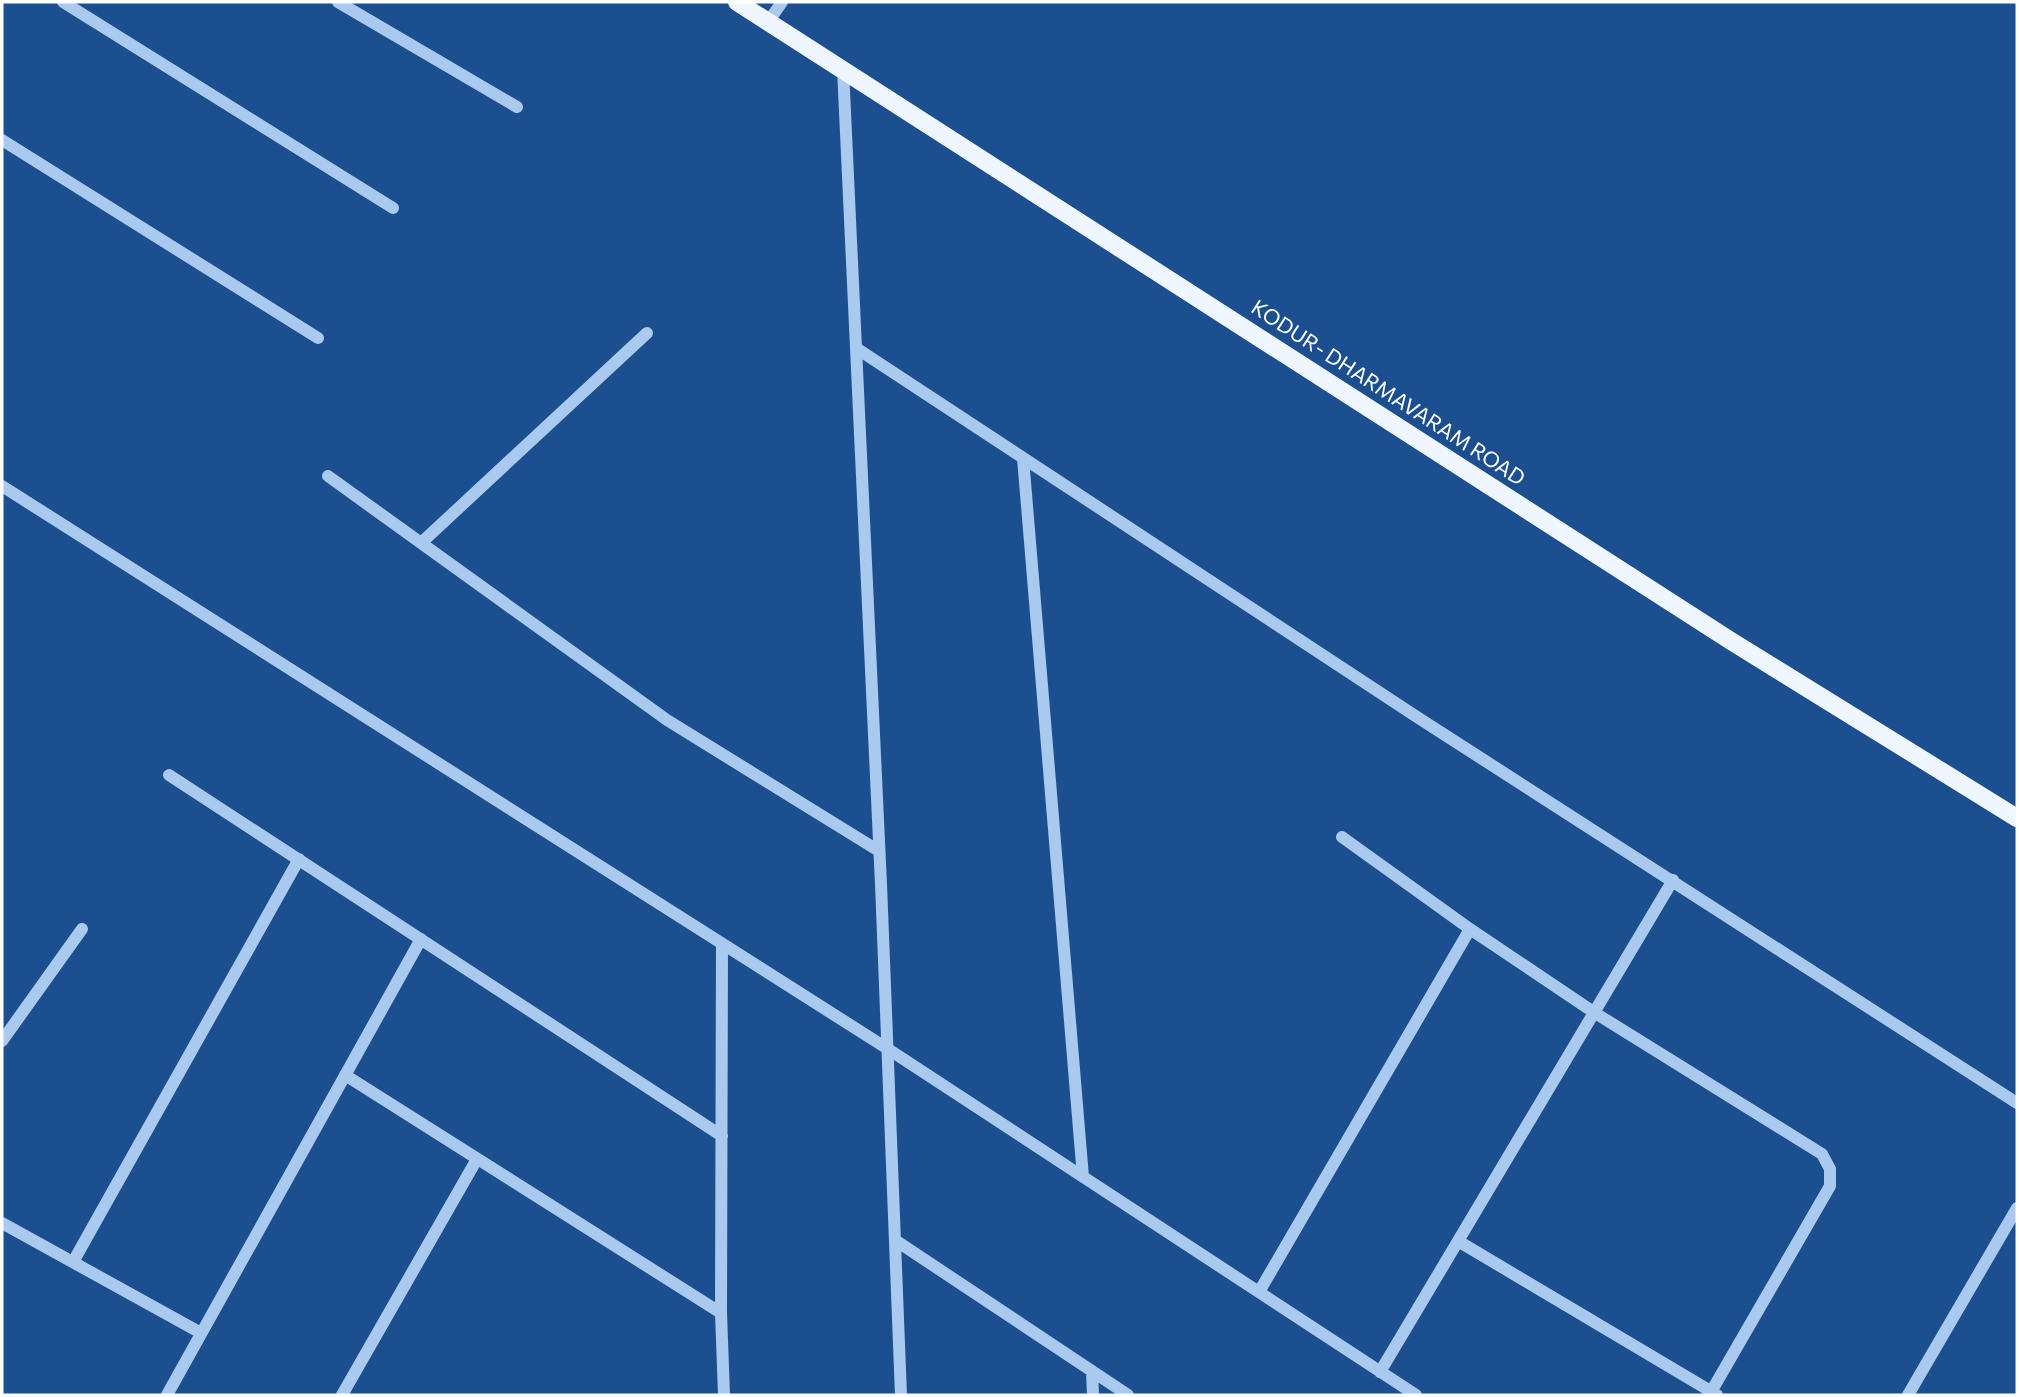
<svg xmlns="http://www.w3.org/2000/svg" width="2019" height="1397" viewBox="0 0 2019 1397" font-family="Commissioner,sans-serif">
	<rect width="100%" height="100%" fill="#1b4f8f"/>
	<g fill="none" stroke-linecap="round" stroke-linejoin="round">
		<!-- minor -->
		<path stroke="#a9c9ee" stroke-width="12" d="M63,2L393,208
			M338,2L517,107
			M768,22L782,2
			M843,69L881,884L901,1395
			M2,140L318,338
			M856,348L1417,717L2017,1103
			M1023,458L1083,1177
			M328,476L667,720L879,851
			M2,486L888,1049L1416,1395
			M421,543L647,333
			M169,775L722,1136
			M1342,837L1470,929L1595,1013L1822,1154L1830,1169V1186L1711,1392
			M722,944L721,1313L724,1395
			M2,1041L82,929
			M345,1075L721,1313
			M2,1223L201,1333
			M895,1240L1128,1395
			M1458,1241L1717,1395
			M73,1262L299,859
			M1259,1292L1470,929
			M1092,1371L1093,1395
			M1380,1372L1673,880
			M167,1395L421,939
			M342,1395L477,1159
			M1908,1395L2017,1208"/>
		<!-- major -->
		<path stroke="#f0f6ff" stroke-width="18" d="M737,2L1731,641L2017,818"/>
	</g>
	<g text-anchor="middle" stroke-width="7" stroke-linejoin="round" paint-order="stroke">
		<!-- street labels -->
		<g font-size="21" fill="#fff" stroke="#1b4f8f">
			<text transform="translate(1388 393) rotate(33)" y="7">KODUR- DHARMAVARAM ROAD</text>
		</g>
	</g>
	<!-- border -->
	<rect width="2019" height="1397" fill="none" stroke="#ffffff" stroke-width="7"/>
</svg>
